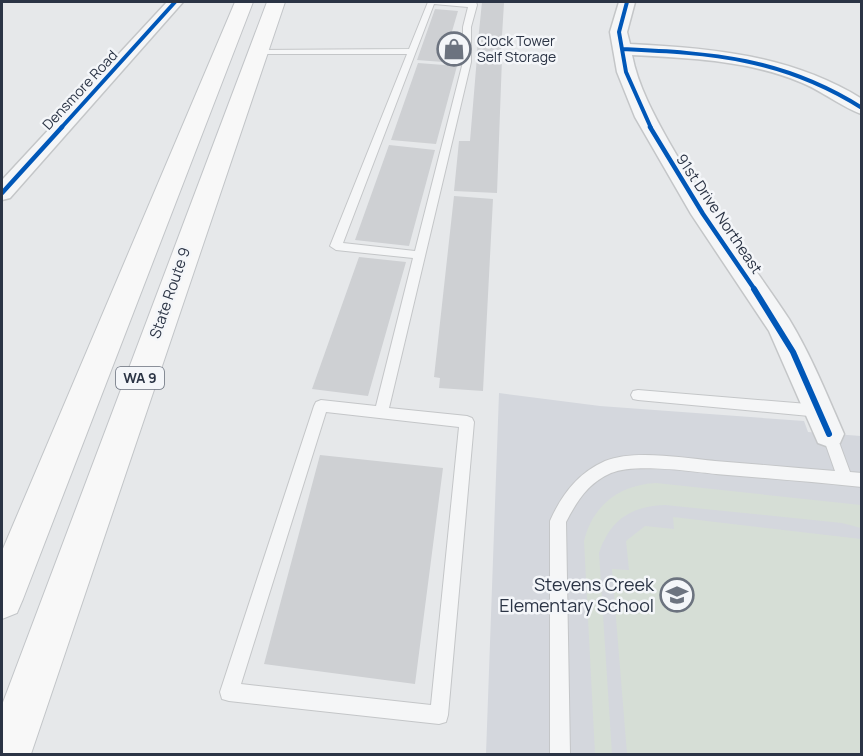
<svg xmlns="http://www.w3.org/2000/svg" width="863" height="756" viewBox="0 0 863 756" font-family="Manrope,sans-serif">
	<rect width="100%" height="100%" fill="#e6e8ea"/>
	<!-- built -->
	<path fill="#d4d7dd" d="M499,393L600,406L804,421L808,432L861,436V754H486Z"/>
	<!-- green -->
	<path fill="#d6ded6" d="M656,483L861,505V528L842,523L665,505C631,506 610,520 599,553L612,754H595L584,541C593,505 619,485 656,483Z
		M673,517L861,539V754H627L612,569L629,570L626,541L645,526L674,529Z"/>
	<!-- building -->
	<path fill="#ced0d3" d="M482,2L504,3L501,52L477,51Z
		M435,9L458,11L443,62L417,60Z
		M477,57L502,58L497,193L454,191L459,141H470Z
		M418,63L457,66L436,144L391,140Z
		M389,145L435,150L409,246L355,240Z
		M454,196L493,199L483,391L439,388L440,378L434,377Z
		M359,257L406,262L368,396L312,389Z
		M320,455L443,468L415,684L264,664Z"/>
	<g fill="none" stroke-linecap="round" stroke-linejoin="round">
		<defs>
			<path id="service" d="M428,2H476L477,5L471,27V62L389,408L467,416L472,418L474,422L448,715L446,722L439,724L229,701L222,699L220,692L314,406L316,402L321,400L376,406L413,258L336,250L330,246L407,54H257L253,52L257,50L409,49ZM434,4L468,7L463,27V62L415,251L343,243ZM326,412L459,427L431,705L241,684Z
				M638,390L820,405L825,407L827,411L825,415L820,417L638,400L633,399L631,395L633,391Z
				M829,428L834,430L836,434L850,472L862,473V487C813,482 764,478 716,474C690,471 634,463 611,473C588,483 577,501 566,522L570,754H550V521C562,494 578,473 605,461C634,449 684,458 715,461C755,464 795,468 835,471L822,434L824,430Z"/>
			<path id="minor" d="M167,2H183L10,198L2,200V180Z
				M619,2H635L627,32L630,44C711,48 791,55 862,99V114C845,109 819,89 800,82C747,60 688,58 632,55C638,86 654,115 669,142C704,204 750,259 789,319C811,355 827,395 844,434L840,443L829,447L818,443L769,331L691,214L635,117L617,72L610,32Z"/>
			<path id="primary" d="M235,2H253L23,599L17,613L2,619V551Z
				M267,2H285L31,754H2V705Z"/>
		</defs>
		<!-- service casing -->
		<use href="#service" stroke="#c4c6c8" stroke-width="2"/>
		<!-- minor casing -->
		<use href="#minor" stroke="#c4c6c8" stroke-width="3"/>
		<!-- primary casing -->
		<use href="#primary" stroke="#c2c5c8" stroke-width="2"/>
		<!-- service -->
		<use href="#service" fill="#f5f6f7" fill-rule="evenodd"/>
		<!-- minor -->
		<use href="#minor" fill="#f5f6f7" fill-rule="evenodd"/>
		<!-- primary -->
		<use href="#primary" fill="#f8f8f8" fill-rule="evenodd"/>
		<defs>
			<path id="cycleway-far2" d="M627,2L619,32L626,72L651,128
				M622,49C712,53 783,58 862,108
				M61,128L175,2"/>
			<path id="cycleway-far1" d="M650,127L703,214L755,290
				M2,193L62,127"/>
			<path id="cycleway" d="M754,289L793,352L829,434"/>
		</defs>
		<!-- cycleway-far2 casing -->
		<use href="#cycleway-far2" stroke="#f4f6f9" stroke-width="6"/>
		<!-- cycleway-far1 casing -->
		<use href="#cycleway-far1" stroke="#f4f6f9" stroke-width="8"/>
		<!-- cycleway casing -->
		<use href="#cycleway" stroke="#f4f6f9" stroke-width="10"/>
		<!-- cycleway-far2 -->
		<use href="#cycleway-far2" stroke="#0057b8" stroke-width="4"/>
		<!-- cycleway-far1 -->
		<use href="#cycleway-far1" stroke="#0057b8" stroke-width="4.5"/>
		<!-- cycleway -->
		<use href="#cycleway" stroke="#0057b8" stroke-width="6"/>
	</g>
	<!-- icons -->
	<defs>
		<symbol id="shop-ring" viewBox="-11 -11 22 22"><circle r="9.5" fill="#f4f6f9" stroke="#6c737f" stroke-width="1.5"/><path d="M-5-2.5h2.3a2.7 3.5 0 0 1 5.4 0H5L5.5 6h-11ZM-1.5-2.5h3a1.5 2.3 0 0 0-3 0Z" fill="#6c737f"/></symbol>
		<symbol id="school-ring" viewBox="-11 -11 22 22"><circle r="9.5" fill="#f4f6f9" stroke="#6c737f" stroke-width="1.5"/><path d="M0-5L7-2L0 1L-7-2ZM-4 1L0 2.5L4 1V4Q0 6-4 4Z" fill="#6c737f"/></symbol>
	</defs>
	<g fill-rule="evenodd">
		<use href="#shop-ring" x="435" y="30" width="38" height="38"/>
		<use href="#school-ring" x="658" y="576" width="38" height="38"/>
	</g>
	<g text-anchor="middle" stroke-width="5" stroke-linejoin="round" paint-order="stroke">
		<!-- far-poi labels -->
		<g font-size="14" fill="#2b3445" stroke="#f4f6f9" text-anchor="start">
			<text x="477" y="46">Clock Tower<tspan x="477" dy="16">Self Storage</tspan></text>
		</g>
		<!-- far-street labels -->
		<g font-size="14" fill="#2b3445" stroke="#f4f6f9">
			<text transform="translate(80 90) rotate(-47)" y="5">Densmore Road</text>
		</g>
		<!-- shield labels -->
		<rect fill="#f4f6f9" stroke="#676e7b" stroke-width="1.5" x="116" y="367" width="48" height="22" rx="4.5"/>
		<g font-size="14" font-weight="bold" fill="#2b3445">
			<text x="140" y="383">WA 9</text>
		</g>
		<!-- street labels -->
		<g font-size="15" fill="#2b3445" stroke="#f4f6f9">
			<text transform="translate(719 214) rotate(56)" y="5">91st Drive Northeast</text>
			<text transform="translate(170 293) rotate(-71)" y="5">State Route 9</text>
		</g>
		<!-- near-poi labels -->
		<g font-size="18" fill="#2b3445" stroke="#f4f6f9" text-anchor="end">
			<text x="654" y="591">Stevens Creek<tspan x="654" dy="21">Elementary School</tspan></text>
		</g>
	</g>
	<!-- border -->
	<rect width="863" height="756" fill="none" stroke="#2b3445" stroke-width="6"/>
</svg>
